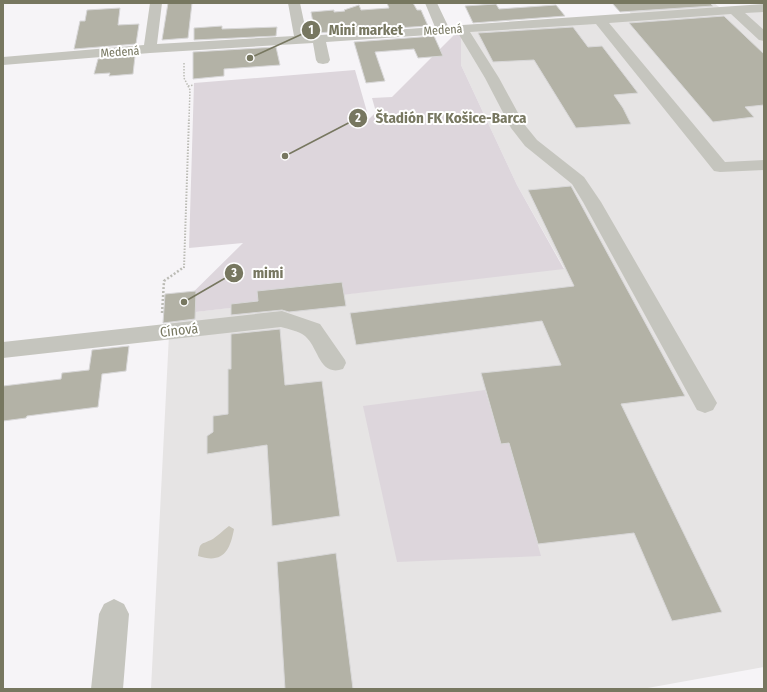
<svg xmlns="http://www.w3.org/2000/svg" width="767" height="692" viewBox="0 0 767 692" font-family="'Fira Sans Condensed',sans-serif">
	<rect width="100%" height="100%" fill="#f6f4f7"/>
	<!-- built -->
	<path fill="#e6e4e4" d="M625,3H714L723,10L764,8V667L642,689H151L170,315L564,268L517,185L461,65V28L632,16Z"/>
	<!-- green -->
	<path fill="#ddd6dc" d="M461,28V65L517,185L564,269L170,315L243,243L189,248L194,83L355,70L369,119L376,112L372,98L392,97Z
		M485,390L501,444L509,443L541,556L397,562L363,406Z"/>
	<!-- water -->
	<path fill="#c9c6bb" d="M229,526L234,529C230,551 223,564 198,556C200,542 200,545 211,540C217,537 223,530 229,526Z"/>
	<!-- building -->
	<path fill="#b3b2a6" stroke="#d8d7d8" d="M168,3H192L188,38L162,40Z
		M387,3H413L417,10H421L428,26L315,33L311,12L334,10V12L345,11L344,10L359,5L361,10L389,8Z
		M612,3H710L713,6L620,12Z
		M496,4L499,9L556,5L565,16L473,23L465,6Z
		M120,8L118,25L139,24L136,44L74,49L80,21H85L87,10Z
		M724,16L764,54V105L745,107L754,117L713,122L629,23Z
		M222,26V29L277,27L276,36L194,40V28Z
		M573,27L588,47L602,46L638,93L614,95L623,108L631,124L576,128L534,60L493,62L478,33Z
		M434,36L443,56L418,58L414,49L375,52L385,81L366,83L354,42Z
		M276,47L280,65L224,69V76L193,79V52Z
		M135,56L133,74L109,76L110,73L94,74L98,59Z
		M571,186L685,396L621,404L722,612L672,621L634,533L538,544L509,443L501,444L481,373L561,365L542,321L356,345L350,313L574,286L528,190Z
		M342,282L346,306L289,312L282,310L231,315V304L258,301L257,291Z
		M196,291L195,319L163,323L165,294Z
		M280,329L285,385L322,381L340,516L272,526L267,445L207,454V436L213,432V416L228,414V369H231V334Z
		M129,346L126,371L102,374L98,407L27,416L26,418L3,421V386L61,379L62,373L89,370L92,350Z
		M336,553L353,689H285L277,562Z"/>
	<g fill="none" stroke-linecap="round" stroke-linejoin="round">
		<!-- path-far2 -->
		<path stroke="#bcbcb6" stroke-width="1.5" stroke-dasharray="1.5 1.5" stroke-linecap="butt" d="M184,63V78L188,86L194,85
			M188,86L190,90L189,119"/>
		<!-- path-far1 -->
		<path stroke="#bcbcb6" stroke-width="2" stroke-dasharray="1.5 1.5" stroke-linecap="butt" d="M184,268L189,118"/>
		<!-- path -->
		<path stroke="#bcbcb6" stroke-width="2.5" stroke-dasharray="2 2" stroke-linecap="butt" d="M162,313L164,281L184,267"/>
		<!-- minor -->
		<path fill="#c5c5be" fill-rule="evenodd" d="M150,3H162L157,44L294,36L288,3H300L307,36L435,27L425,3H437L448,26L764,4V12L745,13L764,30V41L759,40L731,14L609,23L725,162L764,160V170L720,172L714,171L596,24L470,32L499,78L524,124L537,140L584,177L601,202L713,396L717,403L713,410L705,413L697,410L583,202L572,184L525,146L511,128L485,78L458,33L326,42L330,60L328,63L323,64L318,63L316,60L313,43L150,53L3,65V57L144,45Z
			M282,311L320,324L345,360L346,363L343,369C319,377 319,348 305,336C299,331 288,329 281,327L3,358V342Z
			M114,599L124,604L129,614L123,689H91L99,614L104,604Z"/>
	</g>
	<g text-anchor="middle" stroke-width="4" stroke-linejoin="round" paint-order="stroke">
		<!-- far-street labels -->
		<g font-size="12" fill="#777760" stroke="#fff">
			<text transform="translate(443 30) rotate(-4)" y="4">Medená</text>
			<text transform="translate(120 52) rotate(-4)" y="4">Medená</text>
		</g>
		<!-- street labels -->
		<g font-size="14" fill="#777760" stroke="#fff">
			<text transform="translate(179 330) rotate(-6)" y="5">Cínová</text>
		</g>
	</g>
	<!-- callouts -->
	<path fill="none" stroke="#777760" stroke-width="1.5" d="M250 58L311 30M285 156L358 118M184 302L234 273"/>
	<g fill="#777760" stroke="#fff" stroke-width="1.5">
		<circle cx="250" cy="58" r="4"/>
		<circle cx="285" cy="156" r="4"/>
		<circle cx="184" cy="302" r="4"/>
		<circle cx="311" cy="30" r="10"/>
		<circle cx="358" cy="118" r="10"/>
		<circle cx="234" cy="273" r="10"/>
	</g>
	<g font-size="12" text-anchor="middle" font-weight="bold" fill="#fff">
		<text x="311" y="34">1</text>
		<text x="358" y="122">2</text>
		<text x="234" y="277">3</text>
	</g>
	<g font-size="15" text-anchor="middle" font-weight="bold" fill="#777760" stroke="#fff" stroke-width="4" stroke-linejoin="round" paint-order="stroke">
		<text x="366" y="35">Mini market</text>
		<text x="451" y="123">Štadión FK Košice-Barca</text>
		<text x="268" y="278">mimi</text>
	</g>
	<!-- border -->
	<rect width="767" height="692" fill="none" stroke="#777760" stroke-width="8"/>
</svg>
